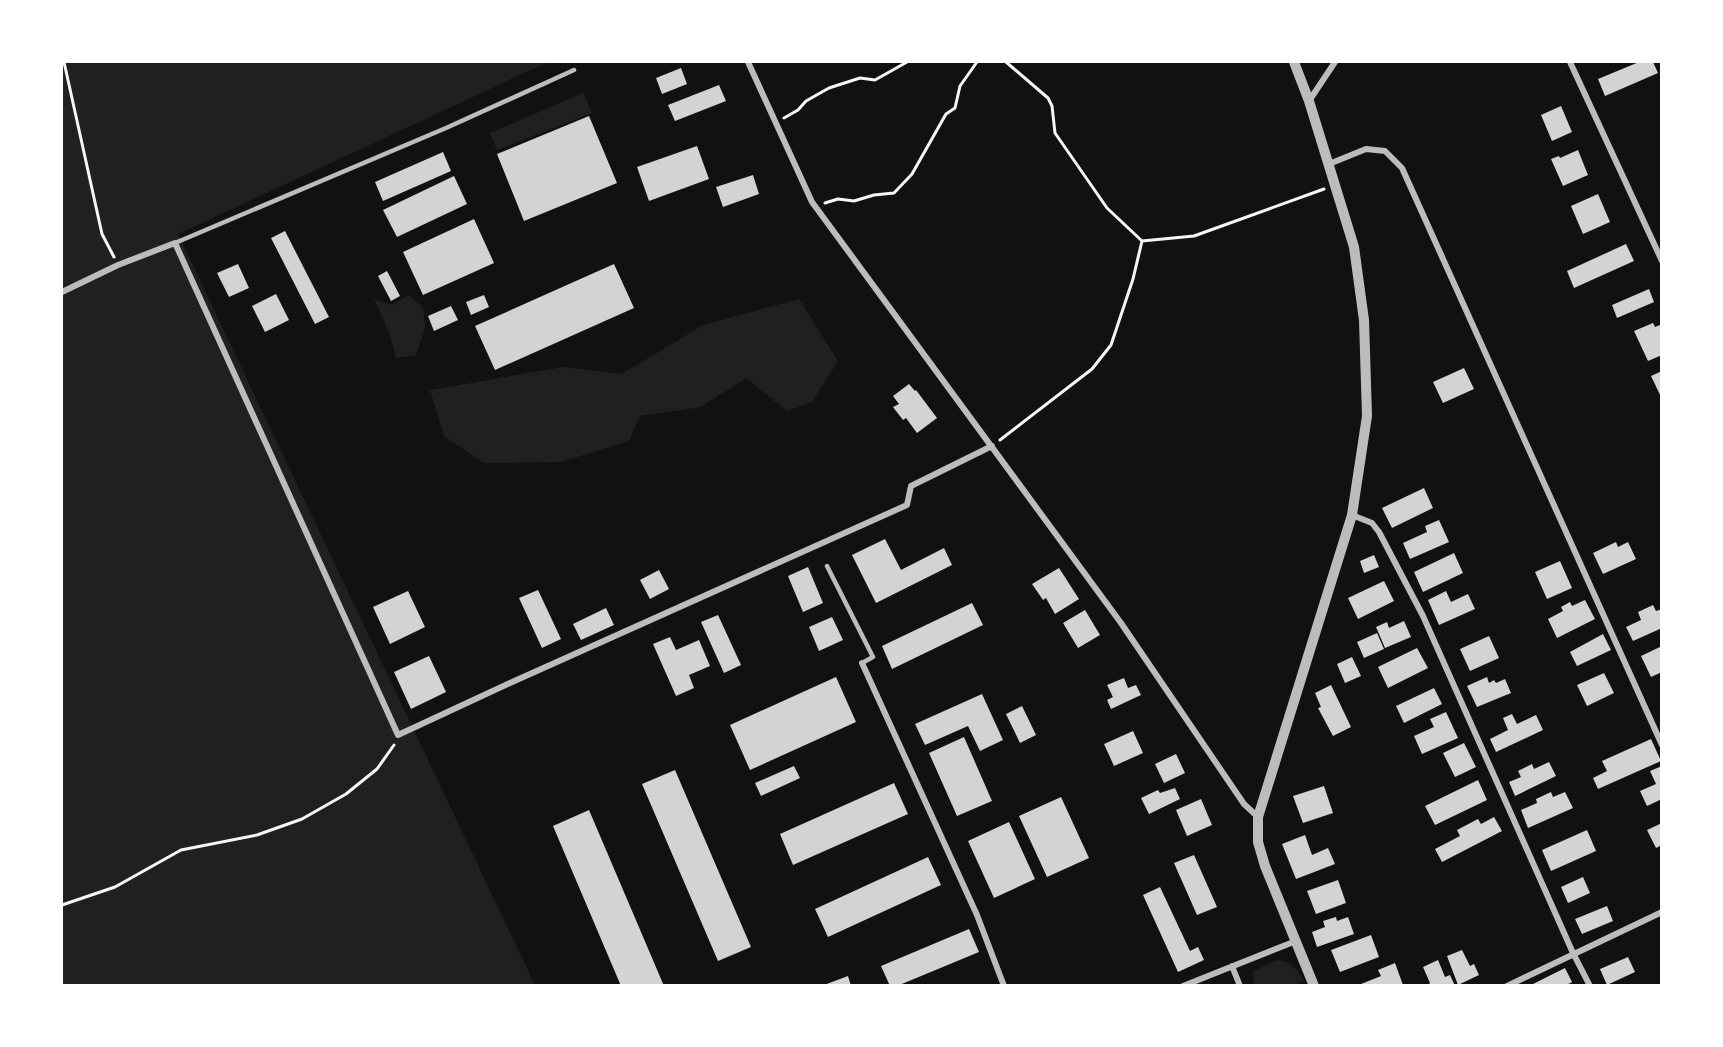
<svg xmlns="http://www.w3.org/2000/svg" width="1723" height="1047" viewBox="0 0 1723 1047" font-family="'Public Sans',sans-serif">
	<rect width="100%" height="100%" fill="#111"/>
	<!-- green -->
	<path fill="#202020" d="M62,62H548L178,234L535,985H62Z
		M583,93L592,113L497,150L490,133Z
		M409,295L423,308L425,328L416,355L396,358L390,335L374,299L392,305Z
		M799,299L838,361L812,402L787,411L746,378L701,407L640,416L629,441L561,462L484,463L444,436L430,390L563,367L622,374L703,325Z
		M1276,960C1292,962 1297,968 1304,981L1293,985H1254L1253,972Z"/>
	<!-- building -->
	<path fill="#d3d3d3" d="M1639,62H1653L1658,73L1605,96L1598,79Z
		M681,68L687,84L662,94L656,78Z
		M719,85L726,101L675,121L668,105Z
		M1561,106L1572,132L1552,141L1541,115Z
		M589,116L617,183L524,221L497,154Z
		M697,146L709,179L649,201L637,167Z
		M1578,150L1588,175L1563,186L1551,159L1559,156L1560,158Z
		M443,152L451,171L383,201L375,182Z
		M753,175L759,194L723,207L716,187Z
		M454,176L467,204L397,237L383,210Z
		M1598,194L1610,222L1583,234L1571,206Z
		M474,219L494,263L423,295L403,252Z
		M285,231L329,317L315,324L271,238Z
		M1626,244L1634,261L1574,288L1567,271Z
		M238,264L249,288L229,297L217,273Z
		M614,264L634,308L495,370L475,326Z
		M387,271L400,296L391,301L378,276Z
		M1649,289L1654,302L1617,318L1612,305Z
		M276,294L289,320L265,332L252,306Z
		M484,295L489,307L471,315L466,302Z
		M451,306L458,320L434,331L428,316Z
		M1653,323L1655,327L1660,325L1662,328V355L1648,361L1634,331Z
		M1464,368L1474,389L1443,403L1433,382Z
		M1662,371V399L1651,376Z
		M909,384L915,391L916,390L937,418L917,433L906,418L903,420L893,407L899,404L893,396Z
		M1424,488L1433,508L1392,528L1382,508Z
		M1439,520L1449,542L1410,559L1403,543L1427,532L1425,526Z
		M885,539L901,570L944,548L952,565L876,603L852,555Z
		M1616,542L1618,547L1628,542L1636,559L1603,574L1593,553Z
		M1454,553L1463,573L1423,592L1414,572Z
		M1374,555L1379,567L1364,573L1360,561Z
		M1560,561L1572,588L1547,599L1535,572Z
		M808,567L823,603L803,612L788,576Z
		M1059,568L1079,599L1055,614L1046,598L1043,600L1032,584Z
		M659,570L669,589L650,599L640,580Z
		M1384,581L1394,601L1358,619L1348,598Z
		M538,590L561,639L542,648L519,598Z
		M408,591L425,627L390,644L373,607Z
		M1446,591L1451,602L1468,594L1475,609L1439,625L1428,600Z
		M1585,600L1595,619L1557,638L1548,619L1563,611L1561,607L1570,602L1572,606Z
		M972,603L983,625L892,669L882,646Z
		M1653,605L1656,611L1662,609V628L1633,641L1626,627L1641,620L1638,612Z
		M606,608L614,625L581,640L573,624Z
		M1085,610L1100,635L1078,648L1063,623Z
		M718,615L741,665L724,673L701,622Z
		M832,617L843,640L819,651L809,627Z
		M1404,621L1411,637L1385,648L1376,627L1387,622L1389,628Z
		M1377,633L1384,649L1364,658L1357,642Z
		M1603,634L1611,650L1577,666L1570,652Z
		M1489,636L1499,658L1470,671L1460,649Z
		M670,637L676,650L699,640L710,666L689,675L694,688L676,696L653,644Z
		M1662,646V672L1651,677L1641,656Z
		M1417,648L1428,668L1388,688L1378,667Z
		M429,656L446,692L411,709L394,672Z
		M1352,657L1361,676L1345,683L1337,664Z
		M1604,673L1614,693L1587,706L1577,685Z
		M836,677L856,722L750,770L730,725Z
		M1487,677L1489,683L1494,680L1496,683L1505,679L1511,693L1477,707L1467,686Z
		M1124,678L1128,688L1136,685L1141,695L1111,709L1107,700L1113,697L1107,685Z
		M1331,685L1351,727L1333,736L1318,708L1321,707L1315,693Z
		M1434,688L1442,704L1404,723L1396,706Z
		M982,694L1003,740L980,751L968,726L925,745L915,724Z
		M1022,706L1036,735L1020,743L1006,714Z
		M1446,712L1458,738L1422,754L1414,736L1434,727L1430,719Z
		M1512,714L1517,724L1536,715L1543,730L1496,752L1490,739L1508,730L1503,718Z
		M1133,731L1143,753L1114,766L1104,744Z
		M964,737L992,801L957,816L929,753Z
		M1651,739L1661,761L1598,789L1593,778L1607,771L1602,761Z
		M1464,743L1476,767L1455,777L1443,753Z
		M1176,754L1185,773L1164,783L1155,764Z
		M1549,762L1556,776L1515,796L1509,782L1521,777L1518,771L1532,764L1534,769Z
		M794,766L800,778L761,796L755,783Z
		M1662,766V799L1647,806L1640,791L1656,784L1650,771Z
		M675,770L751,947L718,961L642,784Z
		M1478,780L1487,800L1435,825L1425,806Z
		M894,783L908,814L793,865L780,834Z
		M1324,786L1333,813L1303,823L1293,796Z
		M1175,788L1180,799L1149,814L1141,798L1158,790L1160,793Z
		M1551,792L1553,797L1565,792L1573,808L1528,828L1521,810L1537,803L1536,799Z
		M1061,797L1089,858L1047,877L1019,816Z
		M1201,799L1212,825L1187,836L1176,810Z
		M589,810L664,986H621L553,826Z
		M1494,817L1502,831L1442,862L1435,849L1460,836L1457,830L1478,819L1481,824Z
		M1009,822L1035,879L994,898L968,841Z
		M1662,823V845L1656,848L1647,830Z
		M1587,830L1596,851L1551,871L1542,850Z
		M1305,835L1312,855L1328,848L1335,864L1296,879L1282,844Z
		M1194,855L1217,907L1197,915L1174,863Z
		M928,857L941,885L828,937L815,909Z
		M1583,877L1590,893L1568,903L1561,887Z
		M1338,880L1346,903L1316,914L1307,891Z
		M1160,887L1190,951L1198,947L1204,960L1178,972L1143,895Z
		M1607,906L1613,921L1582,934L1575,919Z
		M1336,917L1337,921L1348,917L1354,934L1317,947L1312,932L1325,927L1323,921Z
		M969,929L979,952L897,986H890L881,966Z
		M1371,935L1379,957L1340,972L1331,950Z
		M1462,950L1470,966L1474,964L1479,975L1458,985L1447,956Z
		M1628,957L1635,972L1607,985L1600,969Z
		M1438,960L1445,977L1450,975L1455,986H1427L1430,983L1423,967Z
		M1395,963L1403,985L1356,986L1381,976L1378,970Z
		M1565,968L1572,982L1565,986H1529Z
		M848,976L851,986H824V985Z"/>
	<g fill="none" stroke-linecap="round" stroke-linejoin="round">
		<!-- path -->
		<path stroke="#f5f5f5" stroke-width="3" d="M64,62L102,234L114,257
			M1006,62L1048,98L1052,106L1055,133L1107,208L1142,241
			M784,118L798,110L806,101L829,88L860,78L875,80L907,62
			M825,203L838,199L854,201L874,195L894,193L912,174L946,114L955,108L960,86L977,62
			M1000,440L1092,369L1111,345L1133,279L1142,241L1194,236L1324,189
			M62,905L115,887L181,850L257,835L302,819L346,794L377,769L394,745"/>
		<!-- service -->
		<path stroke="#bcbcbc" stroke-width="4.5" d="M175,243L446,128L574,70
			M827,566L873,657L862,663"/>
		<!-- minor -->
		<path stroke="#bcbcbc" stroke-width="6" d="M748,62L812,202L1121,623L1244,804L1258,817
			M1570,62L1662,261
			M1309,101L1335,62
			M1329,164L1366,149L1385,151L1402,168L1662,745
			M62,292L118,265L175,243L398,735L510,683L907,505L911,486L992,446
			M1352,515L1372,523L1379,532L1423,616L1573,953L1590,986
			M862,663L977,915L1004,986
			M1232,966L1240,986
			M1183,986L1296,941
			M1507,986L1662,912"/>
		<!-- tertiary -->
		<path stroke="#bcbcbc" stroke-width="10" d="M1294,62L1309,101L1354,247L1364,320L1367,416L1352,515L1258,817V842L1265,866L1314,986"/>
	</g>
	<!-- border -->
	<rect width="1723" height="1047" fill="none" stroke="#ffffff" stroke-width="126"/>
</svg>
